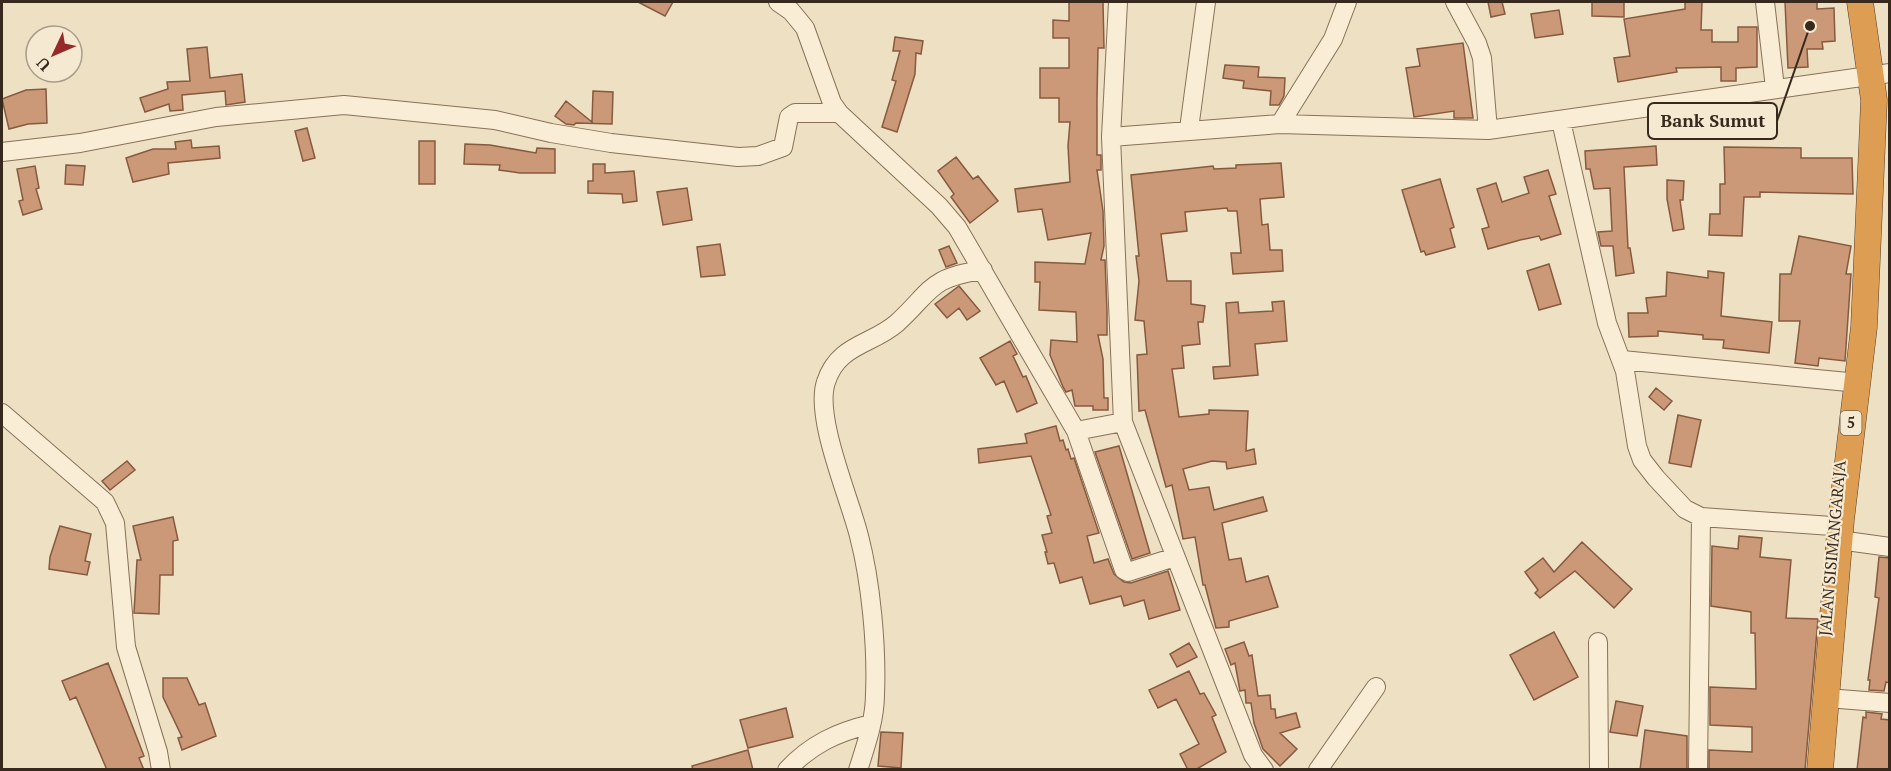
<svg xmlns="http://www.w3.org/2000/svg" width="1891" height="771" viewBox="0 0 1891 771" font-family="'PT Serif',serif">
	<rect width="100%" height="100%" fill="#eee0c2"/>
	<!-- building -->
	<path fill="#cc9978" stroke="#865a3f" stroke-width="1.5" d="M638,2H673L665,16Z
		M1069,2H1103L1104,48H1098L1097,98V155H1101V170H1097L1103,211L1104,246L1101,260H1105L1107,311V335H1098L1103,359L1104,398H1108V410H1093V406H1075L1072,390L1066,392L1063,387L1050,355L1051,340L1077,342L1076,312L1039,310L1040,282H1035V262L1085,264L1091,233L1048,240L1042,209L1018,212L1015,189L1070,182L1068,146L1070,122H1059V98H1040V68H1069V38H1053V20L1069,21Z
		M1488,2H1502L1505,14L1491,17Z
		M1592,2H1624V17L1592,16Z
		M1685,2H1702L1701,30H1712V42H1738V27H1757V67L1736,68V81H1721V67L1676,68L1677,72L1618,82L1614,58L1630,56L1624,19L1685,9Z
		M1785,2H1817V9L1834,8L1835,41L1822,42L1823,49H1807L1808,67L1788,68Z
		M1559,10L1563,34L1535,38L1531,14Z
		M895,37L923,41L921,54L916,53L915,74L897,132L882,127L896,81L892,80L900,51H893Z
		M1463,43L1473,118H1454V111L1414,117L1406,68L1420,66L1417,49Z
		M207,47L210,78L242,74L245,102L226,105L225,91L182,95L183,110L170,111L169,104L145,112L140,98L168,89L167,82L190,81L187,49Z
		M1225,65L1259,67L1258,77L1285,78L1284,96L1279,105H1270L1271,91L1243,88L1244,81L1223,78Z
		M46,89L47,123L28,124L9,129L2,99L26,90Z
		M593,91L613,92L612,124L576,123L574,125L566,124L555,116L566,101L592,122Z
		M307,128L315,158L303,161L295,131Z
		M191,140L192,148L219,146L220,158L168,163L169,174L133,182L126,158L153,149H176L175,142Z
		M419,141H435V184H419Z
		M465,144L490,145L536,153L537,148L555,149V173H520L499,170L500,165L464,164Z
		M1656,146L1657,165L1624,167L1628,248H1630L1634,273L1616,276L1613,246H1601L1598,232L1612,231L1610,188L1594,189L1590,169H1586L1585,151Z
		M1724,147L1801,148V158H1852L1853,194L1760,192V197H1744L1742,236L1709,235L1710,214H1720V184H1725Z
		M956,157L973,179L978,176L998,201L970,223L951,197L954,194L938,171Z
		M1281,163L1284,197L1260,199L1262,225L1268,224L1270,250H1282L1283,271L1233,274L1231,253H1241L1237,211H1228L1227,208L1185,212L1187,231L1161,234L1167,281H1191V304L1205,306L1203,322H1198L1200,344L1182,346L1184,368L1172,369L1179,417L1209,414V410L1248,411L1246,451L1254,449L1256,464L1227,469L1226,462L1212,461L1183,469L1189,490L1209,487L1214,510L1263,497L1267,511L1222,523L1229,560L1241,558L1246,582L1268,576L1278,607L1229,621V627L1216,628L1205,585H1203L1195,537L1183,539L1172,485L1166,487L1145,410L1139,411L1137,355L1147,354L1144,321L1135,320L1139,281L1136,256H1139L1131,175L1213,166L1214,169L1236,168V165Z
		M593,164H605V173L634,171L637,201L623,203L622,194L588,193V181H593Z
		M66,165L85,166L83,185L65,184Z
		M35,166L39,188L36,189L42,209L23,215L19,201L23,200L17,169Z
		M1548,170L1556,194L1549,196L1561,234L1541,240L1539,236L1520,240L1488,249L1482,229L1489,227L1477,189L1496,183L1502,202L1529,193L1524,177Z
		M1440,179L1454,227L1450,229L1455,247L1426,255L1424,251L1421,252L1402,190Z
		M1667,180L1684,181L1683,200H1680L1684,229L1673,231L1667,199Z
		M687,188L692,220L663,225L657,192Z
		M1799,236L1851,246L1846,274H1851L1845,361L1819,358L1818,366L1795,363L1800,321H1779L1780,274H1791Z
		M720,244L725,275L701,277L697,247Z
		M949,246L957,263L946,267L939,250Z
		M1549,264L1561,304L1539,310L1527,271Z
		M1708,271L1724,273L1721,316L1772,322L1769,353L1723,348L1724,340L1703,339V335L1658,331V336L1629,337L1628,313H1648L1646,298L1666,296L1667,272L1708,278Z
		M959,286L980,311L967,320L959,308L947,318L935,304Z
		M1284,301L1287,341L1255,344L1258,375L1214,379L1213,367L1230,366L1226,303L1238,302L1239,313L1273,311L1272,302Z
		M1010,341L1017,354L1013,356L1023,377L1026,376L1037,403L1017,412L1004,381L996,385L980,358Z
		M1656,388L1672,401L1664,410L1649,397Z
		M1678,415L1701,420L1691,467L1669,463Z
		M1056,426L1060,441L1063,440L1066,450L1068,449L1071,459L1074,458L1099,533L1087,536L1094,563L1108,559L1114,574L1124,582L1131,583L1168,571L1180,610L1149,619L1144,600L1124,606L1121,596L1090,604L1082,577L1060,583L1054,563L1048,564L1045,552H1047L1042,535L1052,533L1047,516L1051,515L1031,456L979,463L978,449L1027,443L1025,434Z
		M1119,446L1150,553L1132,559L1095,452Z
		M127,461L135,470L110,490L102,481Z
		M173,517L178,540L173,541V575H160L159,614L134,613L137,560H141L133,526Z
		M60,526L91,534L85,561L90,562L87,575L49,569L50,557Z
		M1739,536L1762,538L1760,557L1791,560L1786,618L1818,619L1805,770H1709V750L1752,752V727L1710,725V687L1756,689L1755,633H1751V612L1711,606L1712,546L1738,549Z
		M1582,542L1632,589L1614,608L1575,571L1540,598L1535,593L1538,590L1525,572L1543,558L1554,572Z
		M1879,557L1890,558V683L1886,682L1884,691L1869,690L1870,680H1868L1879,598L1875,597Z
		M1554,632L1578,677L1534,700L1510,655Z
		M1244,642L1249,656L1252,655L1258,696L1270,695L1271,709H1275L1276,718L1296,713L1300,727L1280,733L1297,749L1280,766L1263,749L1254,723L1251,703H1246L1245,690L1240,691L1235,663L1231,665L1225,649Z
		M1189,643L1197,657L1177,667L1170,654Z
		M108,663L144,756L139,758L144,770H107L76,697L70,700L62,681Z
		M1189,671L1200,694L1204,693L1216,715L1212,717L1226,752L1195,770H1188L1180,754L1199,744L1176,699L1158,708L1149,690Z
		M163,678H187L199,705L205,703L216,736L182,750L178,738L182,737L163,697Z
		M1616,701L1643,706L1637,736L1610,732Z
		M786,708L793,737L748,748L740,720Z
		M1866,712L1882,714L1881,719L1890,720V770H1857L1863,717L1866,718Z
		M1645,730L1687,736V770H1640Z
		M881,732L903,733L901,768L878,766Z
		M748,750L753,770H693L692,766Z"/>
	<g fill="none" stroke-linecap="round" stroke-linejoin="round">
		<defs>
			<path id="minor" d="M778,2L791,11L805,28L832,103L839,113L939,206L957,227L1076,431L1123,422
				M1118,2L1111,137L1123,422L1253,755L1264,770
				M1455,2L1477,43L1482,58L1488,130
				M1765,2L1775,88
				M1561,121L1607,323L1625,371L1637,446L1642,460L1656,478L1685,509L1701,517L1832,526
				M1280,124L1333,39L1347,2
				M1189,129L1206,2
				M1111,137L1280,124L1488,130L1890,73
				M2,152L80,143L216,117L344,105L495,120L551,133L611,143L738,157L758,156L783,147L789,117L795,113H839
				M1622,360L1848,382
				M2,413L105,502L115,523L126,647L158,752L161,770
				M1076,431L1124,570L1128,572L1175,557
				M1839,540L1890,547
				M1598,642L1599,770
				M1827,698L1890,703
				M787,770C811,744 838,732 871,724
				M858,770C866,745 875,720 875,694C877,647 871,582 859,536C850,499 814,417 826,382C838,344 872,345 897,323C933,290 928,278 983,270
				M1318,770L1376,687
				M1698,770L1701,517"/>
			<path id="highway" d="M1820,770L1841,520L1864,327L1874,100L1860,2"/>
		</defs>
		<!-- minor casing -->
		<use href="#minor" stroke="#877159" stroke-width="20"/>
		<!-- highway casing -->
		<use href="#highway" stroke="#553f2d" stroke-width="27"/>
		<!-- minor -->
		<use href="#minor" stroke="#f9edd5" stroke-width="18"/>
		<!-- highway -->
		<use href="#highway" stroke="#dd9d52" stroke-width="26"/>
	</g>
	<g text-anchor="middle" stroke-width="4.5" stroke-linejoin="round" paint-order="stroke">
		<!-- shield labels -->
		<rect fill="#f5ead1" stroke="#706353" stroke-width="1.5" x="1840.5" y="411" width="21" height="24" rx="4.5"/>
		<g font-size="15" font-weight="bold" fill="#37291d">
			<text x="1851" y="428">5</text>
		</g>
		<!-- street labels -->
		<g font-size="16" fill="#37291d" stroke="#f5ead1">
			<text transform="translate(1832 548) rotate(-85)" y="6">JALAN SISIMANGARAJA</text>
		</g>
	</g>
	<!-- callouts -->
	<path fill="none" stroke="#37291d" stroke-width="2" d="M1810 26L1777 121"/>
	<circle fill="#37291d" stroke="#f5ead1" stroke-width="2" cx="1810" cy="26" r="6"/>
	<rect fill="#f5ead1" stroke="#37291d" stroke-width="2" x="1648" y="103" width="129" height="36" rx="6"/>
	<g font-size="18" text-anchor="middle" font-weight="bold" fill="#37291d">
		<text x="1713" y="127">Bank Sumut</text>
	</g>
	<!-- border -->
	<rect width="1891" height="771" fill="none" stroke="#37291d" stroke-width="6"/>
	<!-- north arrow -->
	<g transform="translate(54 54) rotate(226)"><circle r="28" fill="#f5ead1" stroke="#a99d89" stroke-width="1.5"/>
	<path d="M0-4.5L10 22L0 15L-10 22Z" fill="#96292c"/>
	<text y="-9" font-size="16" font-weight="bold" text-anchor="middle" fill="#37291d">U</text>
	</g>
</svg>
